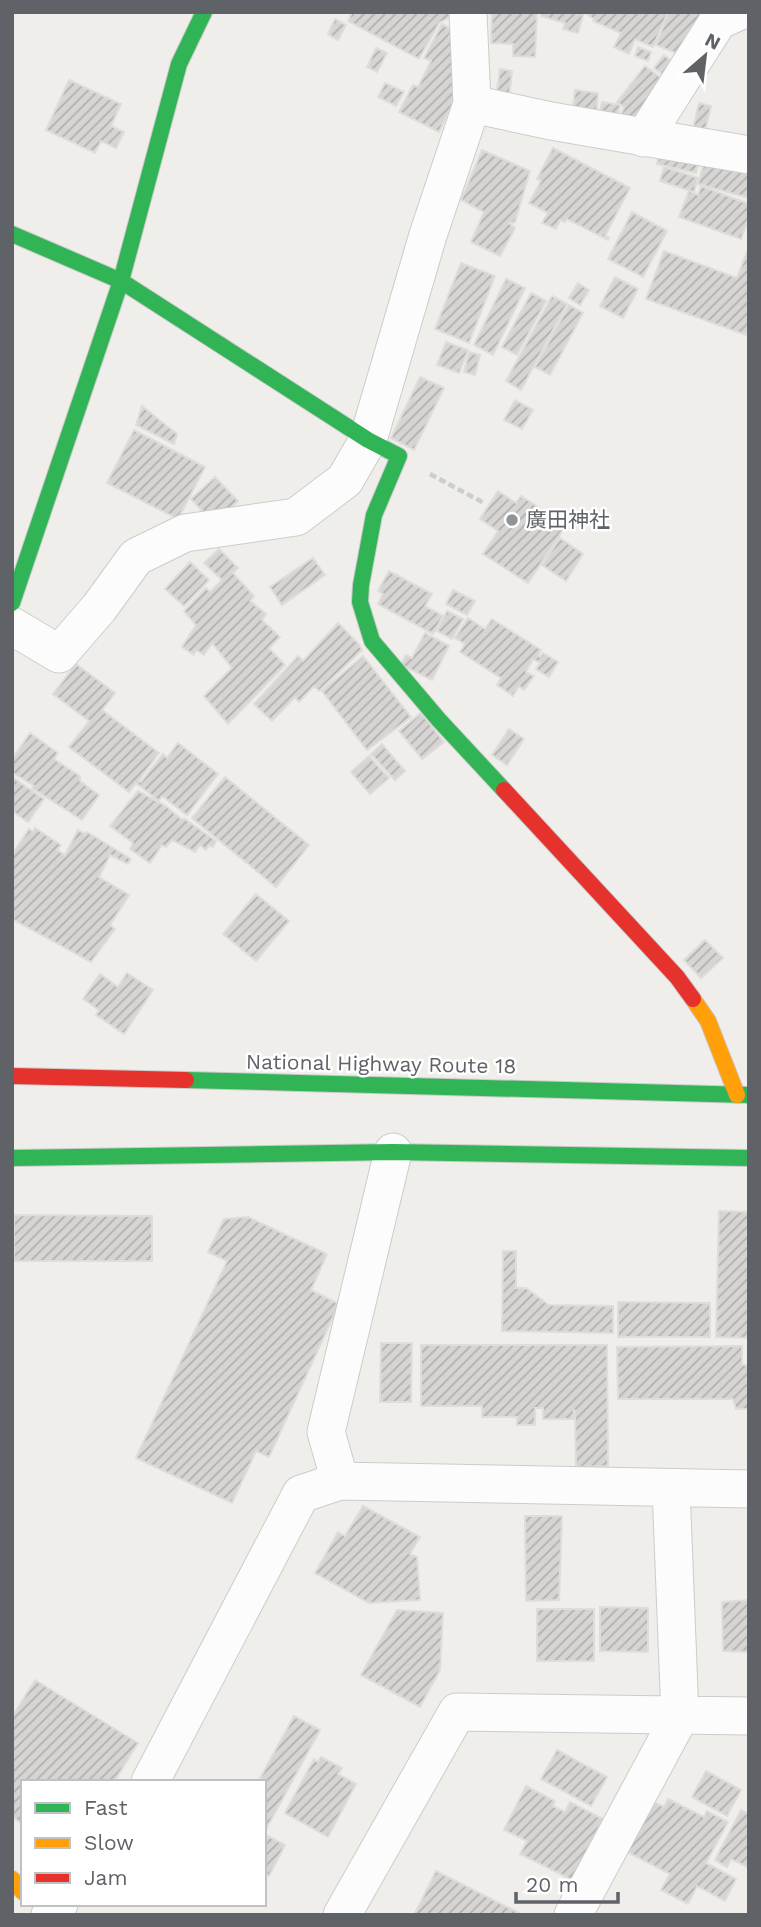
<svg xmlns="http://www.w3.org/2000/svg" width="761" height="1927" viewBox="0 0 761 1927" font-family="'Work Sans','Noto Sans JP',sans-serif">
	<defs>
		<pattern id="building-hatch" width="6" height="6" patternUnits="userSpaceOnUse" patternTransform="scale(1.75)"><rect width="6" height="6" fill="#d6d5d3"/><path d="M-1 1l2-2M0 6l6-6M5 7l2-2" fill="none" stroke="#b1b0af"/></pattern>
	</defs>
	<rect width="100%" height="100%" fill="#efeeea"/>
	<!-- building -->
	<path fill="url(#building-hatch)" stroke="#deddd9" stroke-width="2" d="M352,12H451L448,18L439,23L419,59L348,21Z
		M492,12H537L535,57L513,56V44L491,43Z
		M542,12H584L578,33L563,29L565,23L541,16Z
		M587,12H668L653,47L635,39L629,54L614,47L621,33L593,21L594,19L586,14Z
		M669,12L701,13L683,56L656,45Z
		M335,19L346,25L338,40L328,34Z
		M442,24L453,30L449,37L456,41L451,50L459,55L468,72L439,132L399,112L413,85L418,87L431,61L424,58Z
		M638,47L651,52L648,61L635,56Z
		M376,48L387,53L377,72L367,67Z
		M664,55L677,65L667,78L654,68Z
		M645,66L664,80L632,123L618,122L624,107L617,102Z
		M500,69L512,71L509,97L496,96Z
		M69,80L121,104L111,126L124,132L116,148L101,141L95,153L46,130Z
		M385,83L404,92L396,106L378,97Z
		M575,90L598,93L596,119L572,116Z
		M602,102L620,105L616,122L598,119Z
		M699,103L711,106L704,136L692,133Z
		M553,148L630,188L605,236L609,238L608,240L567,219L565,222L560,220L556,229L542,223L548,213L529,203L541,181L537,179Z
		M482,150L530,171L515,222L509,223L515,228L500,256L471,242L484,212L461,200Z
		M660,150L699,159L696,173L657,164Z
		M706,156L749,168V198L698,184Z
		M664,167L698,178L694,192L660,181Z
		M701,186L749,204V217L741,239L679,217L689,191L698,195Z
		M632,212L667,231L643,277L608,259Z
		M749,246V328L746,335L646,299L664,251L737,278Z
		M461,263L495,276L469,343L435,329Z
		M615,277L638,289L623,318L600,306Z
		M506,279L525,288L493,355L474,345Z
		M578,283L589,290L580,305L569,298Z
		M531,293L546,301L517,355L502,347Z
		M552,296L567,304L521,390L506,381Z
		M569,305L583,313L550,375L535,367Z
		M446,342L468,350L459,373L437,365Z
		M469,352L480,355L475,375L464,372Z
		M420,377L444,388L414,450L391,438Z
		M515,400L533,410L522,429L504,420Z
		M142,406L177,434L174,444L136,425Z
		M134,430L205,467L178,519L107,483Z
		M215,477L238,501L214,524L191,499Z
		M498,491L516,503L521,496L566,525L528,583L483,554L498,531L480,519Z
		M560,538L583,554L566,581L542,565Z
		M219,549L238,568L233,573L254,596L250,601L266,614L262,620L280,637L269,648L285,665L228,724L204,696L232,668L212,643L204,655L196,650L194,655L182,647L196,625L184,611L206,588L210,592L222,580L204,563Z
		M313,558L325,575L282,605L270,587Z
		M190,562L209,580L184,606L165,589Z
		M389,571L432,594L425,606L443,616L433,634L378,604L383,594L378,591Z
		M453,590L475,601L467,615L446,604Z
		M447,611L463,619L452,639L437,631Z
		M468,618L485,629L492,619L541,650L538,655L540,657L543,653L558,662L549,677L536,669L540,663L533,659L526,672L534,676L524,690L519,686L513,696L497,685L501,678L460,652L465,644L455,638Z
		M338,623L358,643L362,650L319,691L314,686L299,702L295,697L272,721L254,704L298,656L303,661Z
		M425,633L449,646L432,680L401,665L406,655L412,658Z
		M363,656L411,717L367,750L322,691Z
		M76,664L115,693L102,710L159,753L139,780L141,782L163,754L167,758L178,743L218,774L187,815L162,796L159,801L136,783L129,792L69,747L89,721L53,694Z
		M421,713L444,742L422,759L399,731Z
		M509,729L524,739L507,765L492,755Z
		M30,733L58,753L54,759L80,776V781L99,795L82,820L32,788L34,786L12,772V759Z
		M382,744L405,771L395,780L371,754Z
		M369,756L389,778L370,794L351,772Z
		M12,777L44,799L28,822L12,811Z
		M225,777L309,845L276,887L192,818Z
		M138,791L166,806L181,819H185L216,841L213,847L209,845L206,850L200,845L195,852L172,840L166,847L162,845L150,863L130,849L133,843L110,826Z
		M35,828L61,845L57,850L65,855L78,830L85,834L87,832L131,859L128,864L110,855L99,877L129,895L110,925L115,929L91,962L12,919V855L29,829L33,832Z
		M256,894L289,921L256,961L223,934Z
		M705,940L723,958L701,978L684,960Z
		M127,973L153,990L124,1034L96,1015L99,1010L83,999L100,974L118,987Z
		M719,1211L749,1212V1338L716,1337Z
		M14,1215L152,1216V1261H14Z
		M248,1217L327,1254L311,1290L339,1304L269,1457L256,1451L232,1503L136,1458L227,1261L208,1252L224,1219Z
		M503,1251H516V1288H526L549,1305L613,1306V1333L502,1331Z
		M618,1302L710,1303V1337H618Z
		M381,1343H412L411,1402H380Z
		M421,1345H607L608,1466L576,1467L575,1411L574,1410L573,1419H543V1408H535V1425H517V1417H482V1406H421Z
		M742,1346V1365H749V1409H736L733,1399H618L617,1347Z
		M363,1506L420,1537L410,1554L417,1557L420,1600L369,1603L315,1573L338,1532L345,1536Z
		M525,1516H562L559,1600L526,1601Z
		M749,1600V1652L723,1651L722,1602Z
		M600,1607L648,1608V1652L600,1651Z
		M537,1609H594V1661H537Z
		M397,1610L443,1613L440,1670L420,1707L361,1675Z
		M35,1680L138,1743L114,1782H23V1824L12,1817V1717Z
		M294,1716L320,1730L264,1833V1782H258Z
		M557,1750L607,1777L591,1806L541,1779Z
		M321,1757L342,1768L338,1774L356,1784L328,1837L285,1813L314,1759L318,1762Z
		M706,1771L741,1790L727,1816L692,1797Z
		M526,1786L555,1801L553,1806L565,1812L570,1802L603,1819L572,1880L520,1854L527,1841L504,1830Z
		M668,1799L704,1817L707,1811L728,1822L706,1863L736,1879L725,1901L697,1886L688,1904L661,1890L670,1874L627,1852L654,1802L664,1807Z
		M741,1810L749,1814V1868L731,1859L727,1867L715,1860Z
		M268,1836L285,1845L269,1876L264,1873V1843Z
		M436,1871L523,1915H414Z"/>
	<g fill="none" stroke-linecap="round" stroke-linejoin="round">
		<defs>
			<path id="street" d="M472,104L551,121L749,155
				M644,138L718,21L738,12
				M12,626L59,654L99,608L136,557L185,533L296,517L345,480L368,440L428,235L472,104L468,12
				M340,1481L326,1432L393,1152
				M150,1782L301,1494L340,1481L749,1489
				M50,1915L59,1904
				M342,1915L457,1712L749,1716
				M573,1915L680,1716L671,1488"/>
			<path id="fast" d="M12,234L121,281L368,440L399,456L374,515L361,585L360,602L372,641L439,720L504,790
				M12,603L121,281L179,64L204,12
				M186,1080L749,1095
				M12,1158L393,1152L749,1158"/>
			<path id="slow" d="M693,999L708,1021L737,1095
				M12,1879L23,1892"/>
			<path id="jam" d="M504,790L677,977L693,999
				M12,1076L186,1080"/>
		</defs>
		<!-- street casing -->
		<use href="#street" stroke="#cbcccc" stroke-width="39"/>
		<!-- fast casing -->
		<use href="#fast" stroke="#cacacb" stroke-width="18"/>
		<!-- slow casing -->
		<use href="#slow" stroke="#cacacb" stroke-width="18"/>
		<!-- jam casing -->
		<use href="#jam" stroke="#cacacb" stroke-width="18"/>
		<!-- path -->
		<path stroke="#cacfcc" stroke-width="4.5" stroke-dasharray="7 3.5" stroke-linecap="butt" d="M430,474L484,503"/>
		<!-- street -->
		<use href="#street" stroke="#fdfcfc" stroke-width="37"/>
		<!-- fast -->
		<use href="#fast" stroke="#30b455" stroke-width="16"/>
		<!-- slow -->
		<use href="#slow" stroke="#ff9f0a" stroke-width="16"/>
		<!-- jam -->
		<use href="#jam" stroke="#e5322d" stroke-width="16"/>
	</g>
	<!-- markers -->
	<circle fill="#919496" stroke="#fff" stroke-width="2.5" cx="512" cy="520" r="7"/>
	<g text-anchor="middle" stroke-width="5" stroke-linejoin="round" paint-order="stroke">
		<!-- poi labels -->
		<g font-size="21" fill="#5f6368" stroke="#fff" text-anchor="start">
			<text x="526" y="527">廣田神社</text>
		</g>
		<!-- street labels -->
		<g font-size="21" fill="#5f6368" stroke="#fff">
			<text transform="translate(381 1064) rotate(1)" y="7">National Highway Route 18</text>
		</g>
	</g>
	<!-- border -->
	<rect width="761" height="1927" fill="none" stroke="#5f6368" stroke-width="28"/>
	<!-- legend -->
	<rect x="21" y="1780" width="245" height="126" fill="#ffffff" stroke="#bfc1c3" stroke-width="2"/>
	<rect x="35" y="1803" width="35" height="10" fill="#30b455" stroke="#bfc1c3" stroke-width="2"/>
	<text x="84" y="1815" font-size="21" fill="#5f6368">Fast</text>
	<rect x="35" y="1838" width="35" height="10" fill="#ff9f0a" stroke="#bfc1c3" stroke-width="2"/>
	<text x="84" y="1850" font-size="21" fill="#5f6368">Slow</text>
	<rect x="35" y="1873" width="35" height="10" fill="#e5322d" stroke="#bfc1c3" stroke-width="2"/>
	<text x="84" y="1885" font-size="21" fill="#5f6368">Jam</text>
	<!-- north arrow -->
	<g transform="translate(705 56) rotate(28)" stroke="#ffffff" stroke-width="5" paint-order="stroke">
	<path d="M0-5L12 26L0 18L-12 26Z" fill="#5f6368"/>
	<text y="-10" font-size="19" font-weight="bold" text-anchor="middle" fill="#5f6368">N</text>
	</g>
	<!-- scale -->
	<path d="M516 1892v10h102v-10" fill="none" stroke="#5f6368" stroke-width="3.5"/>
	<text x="526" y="1892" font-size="21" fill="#5f6368" stroke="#ffffff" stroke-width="5" paint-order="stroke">20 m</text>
</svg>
